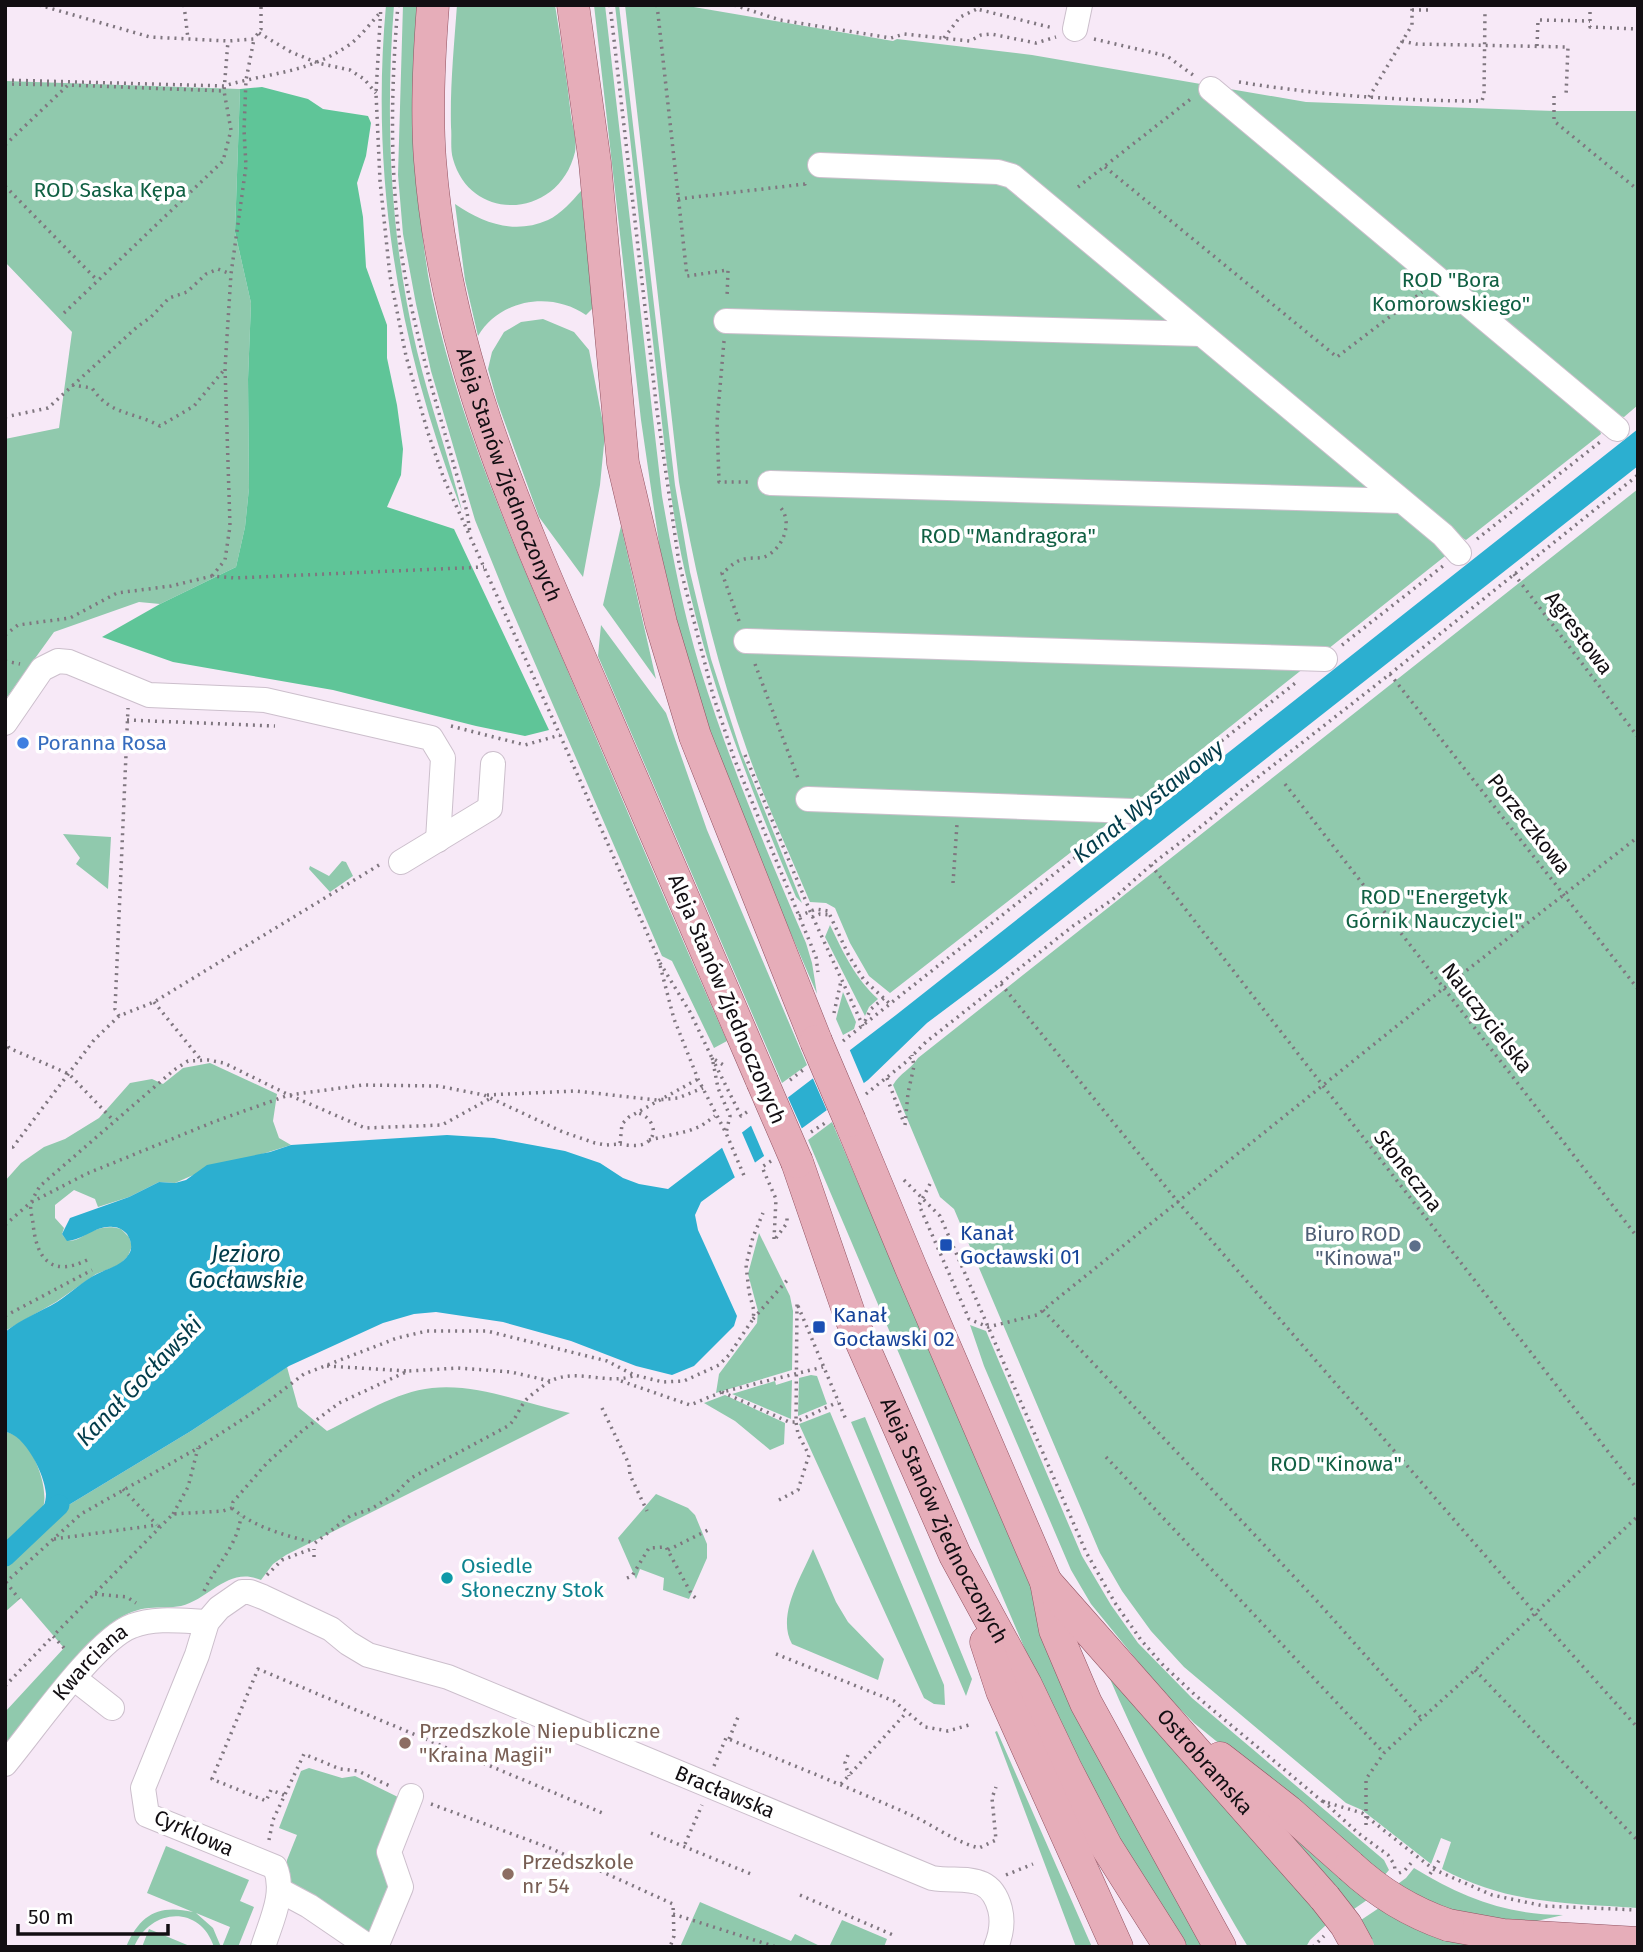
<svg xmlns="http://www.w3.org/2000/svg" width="1643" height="1952" viewBox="0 0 1643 1952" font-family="'Fira Sans',sans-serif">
	<rect width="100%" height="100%" fill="#f7e9f7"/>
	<!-- green -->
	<path fill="#90c9ad" d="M386,5H394C385,121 390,238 417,351C430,405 449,457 462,511C399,349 370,179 386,5Z
		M403,5H420C418,103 412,200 432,296C460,425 514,546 566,667C619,792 672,917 727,1041L714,1048L672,961L662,956L507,599L475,520L431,371L416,304L403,234L398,175Z
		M457,5H555C561,42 567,79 571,116C573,127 577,141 575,152C559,219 471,224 453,159C450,149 452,137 451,127C450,87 454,46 457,5Z
		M594,5H605L662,496C672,553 683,612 700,668C729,762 767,852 806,943L812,963L817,994L756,853L694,689L662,564L641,420Z
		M615,5H619L675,485L690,572L711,659L741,752L802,903L796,897C751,791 710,685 685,572C668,497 662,418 653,342C640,230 628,117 615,5Z
		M625,5H682L893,41L897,39L1032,55L1306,102L1555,111H1638V405L1624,417L1604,412L1597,420L1601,434L1466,540L1448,529L1449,553L1129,807L890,993L869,976L850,943L835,908L826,903L810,902C789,852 765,802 747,750C716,663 695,573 679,482Z
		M5,81L240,89L235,232L251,303L248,379L249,488L245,527L236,567L160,604L139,602L54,632L5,700V439L59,428L72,332L5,262Z
		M581,191L594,307L586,315C551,291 500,299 478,336L465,280L455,204C483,223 514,235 548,220C561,214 572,201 581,191Z
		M543,319L574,332L589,350L605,434L600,485L583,577L539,517L497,401L488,369L492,352L504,332L521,322Z
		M1638,489V1908C1565,1903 1508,1904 1442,1869L1451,1842L1441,1838L1431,1864L1362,1810L1346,1803L1184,1667L1151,1631L1122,1591L1100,1553L954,1209L940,1197L893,1085C900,1073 911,1069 918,1058Z
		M621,526L656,679L603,605Z
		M601,625L666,713L707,830L807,1065L782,1083L598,656Z
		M63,834L111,837L108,889L76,864L80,858Z
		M342,861L346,862L353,876L330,892L309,869L310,866L329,876Z
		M830,925C843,952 855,978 878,999L869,1007L865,1016L825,937Z
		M843,992L856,1022L854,1029L843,1035L836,1019Z
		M210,1063L277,1094L273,1121L279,1138L291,1145L191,1176L175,1183L159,1182L129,1197L98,1207L95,1199L74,1190L55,1205V1218L64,1228L62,1234C71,1248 81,1236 92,1231C102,1227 111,1226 121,1229L129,1237L132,1246L128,1256L119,1265L96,1274L56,1302L5,1331V1181L21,1163L44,1147L65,1139L99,1118L130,1083L152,1079L163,1084L183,1068Z
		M832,1122L1069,1677L1208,1947H1186C1131,1864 1085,1777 1041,1687L808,1140Z
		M759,1233L790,1296L793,1311L792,1370L716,1393L719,1374L757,1323L758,1311L748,1274Z
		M970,1325L986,1331L1082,1556L1111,1605L1138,1643L1192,1698L1384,1860L1389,1870L1383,1877L1194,1723L1162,1691L1091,1604L1071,1570L984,1366Z
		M287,1367L298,1407L327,1431C360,1415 395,1392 432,1388C478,1383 525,1404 570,1413L286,1555L273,1564L261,1580C228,1566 210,1599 181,1606C171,1608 159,1607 149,1608C126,1610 108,1625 93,1639L5,1750V1712L64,1648L21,1598L5,1612V1563L62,1509L191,1431Z
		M811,1375L817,1376L827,1404L798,1416L799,1378Z
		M792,1380L791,1419L732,1394L775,1381L776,1385Z
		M725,1395L785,1423L784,1444L770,1450L735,1421L704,1403Z
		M830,1412L944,1685L945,1705L934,1704L924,1698L799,1424Z
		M865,1417L972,1679L966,1696L851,1422Z
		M5,1432C30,1434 50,1486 43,1508C38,1524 18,1537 5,1548Z
		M656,1494L688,1508L695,1515L707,1544V1558L689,1599L663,1590L664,1578L640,1569L636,1579L618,1538Z
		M813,1549L836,1602L848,1622L884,1659L878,1680L792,1644C776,1615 802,1576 813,1549Z
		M1107,1672L1306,1897L1326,1925L1310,1940L1306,1947H1248C1195,1858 1148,1768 1107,1672Z
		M997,1731L1092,1947H1076L995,1732Z
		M309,1768L342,1778L355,1776L402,1799L390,1881L367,1938L299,1891L287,1878V1860L297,1835L279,1828L301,1771Z
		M1280,1822L1367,1900L1354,1909Z
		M166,1846L249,1880L240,1901L254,1907L238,1947H222L230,1927L196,1913L213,1928L221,1947H214C200,1904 150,1908 134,1947H126C140,1914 159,1904 193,1912L147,1893Z
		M1414,1868C1461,1897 1507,1915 1563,1915L1537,1921L1511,1923L1446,1911L1395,1886L1406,1878Z
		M700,1902L791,1941L795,1934L822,1947H680Z
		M1379,1908L1518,1947H1375L1361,1920Z
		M842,1920L887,1939L884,1947H829Z
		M149,1929L192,1947H142Z"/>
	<!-- forest -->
	<path fill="#5fc598" d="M262,87L308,99L323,109L368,116L371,123L366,156L357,183L363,217L366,267L387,325V358L397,405L403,449L401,475L387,507L454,529L549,730L525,736L476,726L333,690L173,662L102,637L160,604L236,567L245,527L249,488L248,379L251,303L235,232L240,89Z"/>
	<!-- water -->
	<path fill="#2cafd0" d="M1638,429V466L995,972L927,1023L868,1080L701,1202L695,1215L698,1230L737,1316L734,1326L694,1366L672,1375L636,1366L571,1341L503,1322L436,1312L414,1314L383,1323L289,1366L191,1431L62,1509L44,1527L37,1520C42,1512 46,1503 46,1494C45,1475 25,1434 5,1432V1332C21,1319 40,1312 57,1302C71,1293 83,1281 97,1274C108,1268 122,1266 129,1254C133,1248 131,1240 127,1234C123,1230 119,1227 113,1227C96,1225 84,1240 67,1241L62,1234L70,1218L129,1197L159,1182L175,1183L186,1180L207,1165L270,1152L291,1145L447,1135L494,1138L565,1151L600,1163L623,1178L639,1184L668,1189L896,1015Z"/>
	<!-- pier -->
	<path fill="#f7e9f7" d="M848,1046L865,1086L828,1113L811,1074Z
		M786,1093L803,1131L765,1158L749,1121Z
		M740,1128L756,1165L736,1180L720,1143Z"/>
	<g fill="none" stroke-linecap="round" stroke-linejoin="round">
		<!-- canal -->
		<path stroke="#2cafd0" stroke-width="21" d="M5,1556L59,1505"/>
		<defs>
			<g id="minor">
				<path d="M1075,29L1080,5"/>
				<path d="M1211,89L1617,429"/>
				<path d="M820,165L998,172L1012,176L1443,535L1459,553"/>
				<path d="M726,321L1201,334"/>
				<path d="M770,483L1401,501"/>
				<path d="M746,641L1325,659"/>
				<path d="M5,723L42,669L58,661L69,662L149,695L265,700L431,738L443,758L438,840"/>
				<path d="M808,799L1133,811"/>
				<path d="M401,862L490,808L493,764"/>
				<path d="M75,1679L112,1708"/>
				<path id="s1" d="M5,1764C32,1732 96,1639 132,1626C155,1617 183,1621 207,1622"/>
				<path d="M281,1891L309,1906L369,1947"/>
				<path id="s2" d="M263,1947C271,1921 286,1893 275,1867L147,1815L143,1788L197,1655L207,1622L219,1608L242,1592H250L263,1597L331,1629L348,1643L368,1655L448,1677L932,1878C963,1883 990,1871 1000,1909C1003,1921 1001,1935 996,1947"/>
				<path d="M376,1947L401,1887L389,1852L411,1796"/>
			</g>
			<g id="major">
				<path id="s3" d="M433,5C429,56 426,108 430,160C445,357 520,519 597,697C652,825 707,953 762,1081"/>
				<path d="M573,5L595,163L623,463L661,623L695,736L816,1041"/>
				<path d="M850,1121L911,1268L1046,1582L1055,1630L1086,1703L1220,1947"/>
				<path id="s4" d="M797,1162L850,1316L955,1555L1026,1685L1066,1769L1106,1846L1170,1947"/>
				<path id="s5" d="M1046,1582L1325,1898"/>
				<path d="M986,1642L1002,1691L1117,1947"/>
				<path d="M1220,1758L1288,1811L1350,1866"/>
				<path d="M1448,1925L1503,1935L1638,1943"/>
			</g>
		</defs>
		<!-- minor casing -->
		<use href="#minor" stroke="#ccbfcc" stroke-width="26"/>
		<!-- major casing -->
		<use href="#major" stroke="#915261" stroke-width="33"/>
		<!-- path -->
		<path stroke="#7f767f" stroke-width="3.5" stroke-dasharray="2 5" stroke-linecap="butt" d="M39,5L150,37L228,41L254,39L261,29V5
			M184,5L188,39
			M381,5L376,93L380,181L390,276L406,356L428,433L444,479L560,735L658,958L674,1019L698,1079L726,1133L745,1178
			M398,5C390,98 389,194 407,286C422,362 447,437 467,512L470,533
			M610,5L657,411L679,563L713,695L734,758L816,957L818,972
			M657,5L687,276L728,270L727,298
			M734,5L780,20L891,38L904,34L970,41L981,35L991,34L1036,43L1056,37
			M978,5L977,9L1053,28
			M1590,5V27L1638,29
			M1412,10H1430
			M259,33L291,52L318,63L350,70L364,79L376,93
			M944,38L960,17L977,9
			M1094,39L1167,56L1193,75
			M1402,41L1416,44L1568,47L1566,96
			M1537,46L1538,20L1590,21
			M5,80L224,86C271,72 306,74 349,45C360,37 370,24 379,14
			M1239,82C1320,95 1400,101 1482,101L1484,94L1485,11
			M5,84L68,85
			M1554,96V121L1638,190
			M1369,97L1412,25V5
			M5,145L68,85L224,91L228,41
			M1105,167L1337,357L1422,292
			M5,186L98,281
			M1078,187L1192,98
			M678,199L805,184V181
			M64,313L223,161L231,130L224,91
			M724,341L717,422L719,482H749
			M72,385L92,388C111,416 133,411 160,426L194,406L224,370
			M5,417L48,408L137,327L151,317L169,298L187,292L206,274L218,269L231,274
			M1477,539L1600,442
			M1514,574L1638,737
			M212,576L225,560L230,526L225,368L231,274L246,166L244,130L246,80L254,39
			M739,621L722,573C728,569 734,562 741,560C748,557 757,559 764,557C783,550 795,520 778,505
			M5,635L18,625L70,618L117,593L171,586L212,576L235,578L484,567
			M1342,645L1443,566
			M5,661L20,664
			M755,664L799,781
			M1390,674L1638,989
			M127,720L275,726
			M451,726L525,745L560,735
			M745,755L810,911L863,1026
			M1285,784L1638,1238
			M1150,797L1298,681
			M1151,865L1638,1490
			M953,883L957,824
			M799,916L816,909L828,911L849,956L864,980L889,1003
			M812,917L820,914L830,915
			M660,963L690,1012L712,1058L727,1067
			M1001,984L1178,1202L1535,1613L1638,1728
			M154,1002L201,1060
			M834,1013L841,981
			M119,1016L115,1009L128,708
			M865,1021L871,1009L884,998
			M5,1040L9,1048L69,1074L114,1121
			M843,1041L1106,833
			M712,1058L741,1116L747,1112
			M713,1062L718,1088L730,1116L726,1133
			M887,1078L904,1123
			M790,1080L803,1070
			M866,1094L906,1062L926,1042L1073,926L1112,900L1151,865L1208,821L1239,792L1390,674L1638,475
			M487,1095L575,1091L657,1100L678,1098L703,1088
			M905,1125L908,1093L914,1066L912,1055
			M811,1132L825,1123
			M649,1140L688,1131L701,1126L715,1116
			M620,1144C627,1145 637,1147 644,1144C661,1136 652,1116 638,1113
			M5,1147H13L94,1040L119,1016L154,1002L379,865
			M771,1161L762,1167L776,1199L774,1239
			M904,1180L940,1216L1086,1552L1115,1603L1141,1640L1162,1664L1195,1695L1322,1801L1362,1813L1433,1869L1492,1895L1544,1906L1638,1910
			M930,1184L919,1205L969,1319L988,1327L1037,1315L1444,988L1638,837
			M5,1225L30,1203L86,1174L216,1121L289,1095L363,1085L438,1086L484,1095L563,1132L595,1143L606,1145L620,1144L622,1124L629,1117L698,1079
			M776,1238L787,1223V1214
			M87,1260C51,1278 36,1258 33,1223C32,1216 29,1207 32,1201C34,1196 37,1191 40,1186L174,1070L188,1061L208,1060L224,1063L289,1095L365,1128L442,1125L491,1098
			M798,1306L847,1422
			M1043,1310L1316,1600L1422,1719
			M5,1316L92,1270
			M753,1319L790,1277
			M327,1366L407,1371
			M621,1381L690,1405L722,1392L823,1367
			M722,1392L789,1422H796L797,1304
			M602,1408L629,1464L630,1475L647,1511
			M1106,1457L1384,1753
			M123,1489L157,1525
			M779,1500L798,1490L809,1455L798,1434L796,1422L838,1402
			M232,1508C253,1527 287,1536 315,1543L350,1516L371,1509L395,1494L411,1478L508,1426C516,1419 517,1413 523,1404C527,1397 537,1391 543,1386C571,1364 603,1386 633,1376
			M173,1514L188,1487L198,1448
			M54,1539L157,1525L160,1527
			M668,1550L708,1530
			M314,1557V1549
			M267,1575L282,1560L314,1548
			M627,1578L632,1576L649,1548L666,1547L692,1595L698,1600
			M6,1582L19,1599
			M5,1583L81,1514L198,1448L257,1410L304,1374L397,1338L427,1331H487L607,1361L634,1375L663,1382L684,1381L719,1365L729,1355L753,1319L754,1311L749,1292L746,1265L753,1237L763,1213
			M204,1591C217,1563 237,1547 241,1516
			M95,1594L127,1597L136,1603
			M64,1648L53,1636L173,1514L223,1511L232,1508L233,1502L266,1464L302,1431L339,1403L408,1371L458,1368L511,1372L550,1381
			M776,1654L894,1701L925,1727L948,1731L969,1725
			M1475,1670L1638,1841
			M5,1686L53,1636
			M729,1739L738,1717
			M848,1755L845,1763L849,1776
			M714,1766L726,1738C788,1763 850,1788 911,1815C933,1825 955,1842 979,1848L996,1840L992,1798L996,1787
			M841,1784L907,1712
			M284,1795L271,1790L266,1801L212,1779L258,1669L605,1814
			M1323,1801L1358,1833L1388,1855L1394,1864L1395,1869
			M431,1804L550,1848L673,1904L674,1936L670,1947
			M1366,1825V1779L1384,1753L1475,1670L1638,1516
			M651,1833L751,1874
			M269,1840L273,1820L304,1754L340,1769L358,1771L392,1787
			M685,1844L702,1805
			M1399,1873L1404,1871L1412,1862
			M1430,1874L1440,1859
			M1006,1875L1033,1864
			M800,1895L893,1935
			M673,1914L776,1947
			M1313,1947L1324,1936"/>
		<!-- minor -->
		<use href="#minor" stroke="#fff" stroke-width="24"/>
		<!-- major -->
		<use href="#major" stroke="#e6adb9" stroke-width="32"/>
		<defs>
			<path id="major-bridge" d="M816,1041L850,1121
				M762,1081L797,1162
				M1350,1866C1379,1893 1410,1912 1448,1925
				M1325,1898L1346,1925L1358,1947"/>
		</defs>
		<!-- major-bridge casing -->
		<use href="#major-bridge" stroke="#915261" stroke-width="33" stroke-linecap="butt"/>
		<!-- major-bridge -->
		<use href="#major-bridge" stroke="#e6adb9" stroke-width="32"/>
	</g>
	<!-- markers -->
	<circle fill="#3f7fe0" stroke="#fff" stroke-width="2.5" cx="23" cy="743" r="7"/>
	<g fill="#1a4fb4" stroke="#fff" stroke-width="2.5">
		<rect x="939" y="1238" width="14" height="14" rx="3.5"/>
		<rect x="812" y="1320" width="14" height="14" rx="3.5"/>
	</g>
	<circle fill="#5c6f8a" stroke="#fff" stroke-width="2.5" cx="1415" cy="1246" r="7"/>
	<circle fill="#0f9aa8" stroke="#fff" stroke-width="2.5" cx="447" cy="1578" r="7"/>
	<g fill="#8d6e63" stroke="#fff" stroke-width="2.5">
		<circle cx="405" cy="1743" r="7"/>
		<circle cx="508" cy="1874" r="7"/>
	</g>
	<g text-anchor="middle" stroke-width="7" stroke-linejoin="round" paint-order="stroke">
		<!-- park labels -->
		<g font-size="21" fill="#106043" stroke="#fff">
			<text x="110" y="197">ROD Saska Kępa</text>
			<text x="1451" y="287">ROD "Bora<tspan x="1451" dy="24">Komorowskiego"</tspan></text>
			<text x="1008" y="543">ROD "Mandragora"</text>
			<text x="1434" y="904">ROD "Energetyk<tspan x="1434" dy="24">Górnik Nauczyciel"</tspan></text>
			<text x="1336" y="1471">ROD "Kinowa"</text>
		</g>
		<!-- street labels -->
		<g font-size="21" fill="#120e12" stroke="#fff">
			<text dy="7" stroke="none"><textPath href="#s3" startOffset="481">Aleja Stanów Zjednoczonych</textPath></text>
			<text transform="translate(1579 633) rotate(53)" y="7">Agrestowa</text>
			<text transform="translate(1529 824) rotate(52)" y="7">Porzeczkowa</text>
			<text transform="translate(727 999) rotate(67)" y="7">Aleja Stanów Zjednoczonych</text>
			<text transform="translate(1487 1018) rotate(52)" y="7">Nauczycielska</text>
			<text transform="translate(1408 1171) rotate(52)" y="7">Słoneczna</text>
			<text dy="7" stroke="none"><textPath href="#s4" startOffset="388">Aleja Stanów Zjednoczonych</textPath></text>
			<text dy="7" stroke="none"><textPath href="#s1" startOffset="133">Kwarciana</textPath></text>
			<text dy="7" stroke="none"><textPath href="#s5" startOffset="240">Ostrobramska</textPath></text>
			<text dy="7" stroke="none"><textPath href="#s2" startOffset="998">Bracławska</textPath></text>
			<text transform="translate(194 1833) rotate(24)" y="7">Cyrklowa</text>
		</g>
		<!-- shop labels -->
		<g font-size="21" fill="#366cbe" stroke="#fff" text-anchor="start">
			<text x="37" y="750">Poranna Rosa</text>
		</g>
		<!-- transit labels -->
		<g font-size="21" fill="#164399" stroke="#fff" text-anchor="start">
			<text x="960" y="1240">Kanał<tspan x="960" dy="24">Gocławski 01</tspan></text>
			<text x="833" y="1322">Kanał<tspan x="833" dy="24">Gocławski 02</tspan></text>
		</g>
		<!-- service labels -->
		<g font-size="21" fill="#4e5e75" stroke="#fff" text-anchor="end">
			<text x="1401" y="1241">Biuro ROD<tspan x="1401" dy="24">"Kinowa"</tspan></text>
		</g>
		<!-- culture labels -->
		<g font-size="21" fill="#0d838f" stroke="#fff" text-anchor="start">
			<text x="461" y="1573">Osiedle<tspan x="461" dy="24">Słoneczny Stok</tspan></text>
		</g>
		<!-- education labels -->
		<g font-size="21" fill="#785e54" stroke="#fff" text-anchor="start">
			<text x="419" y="1738">Przedszkole Niepubliczne<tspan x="419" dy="24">"Kraina Magii"</tspan></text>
			<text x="522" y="1869">Przedszkole<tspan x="522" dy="24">nr 54</tspan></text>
		</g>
		<!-- water labels -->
		<g font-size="23" font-style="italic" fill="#023c4a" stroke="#fff">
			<text transform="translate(1148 801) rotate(-38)" y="8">Kanał Wystawowy</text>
			<text x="246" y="1262">Jezioro<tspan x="246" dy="26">Gocławskie</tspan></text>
			<text transform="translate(139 1381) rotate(-46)" y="8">Kanał Gocławski</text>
		</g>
	</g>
	<!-- border -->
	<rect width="1643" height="1952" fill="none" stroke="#120e12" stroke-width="14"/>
	<!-- scale -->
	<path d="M18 1924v10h150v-10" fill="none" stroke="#120e12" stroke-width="3.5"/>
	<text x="28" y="1924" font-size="21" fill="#120e12" stroke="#ffffff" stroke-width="5" paint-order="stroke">50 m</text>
</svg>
